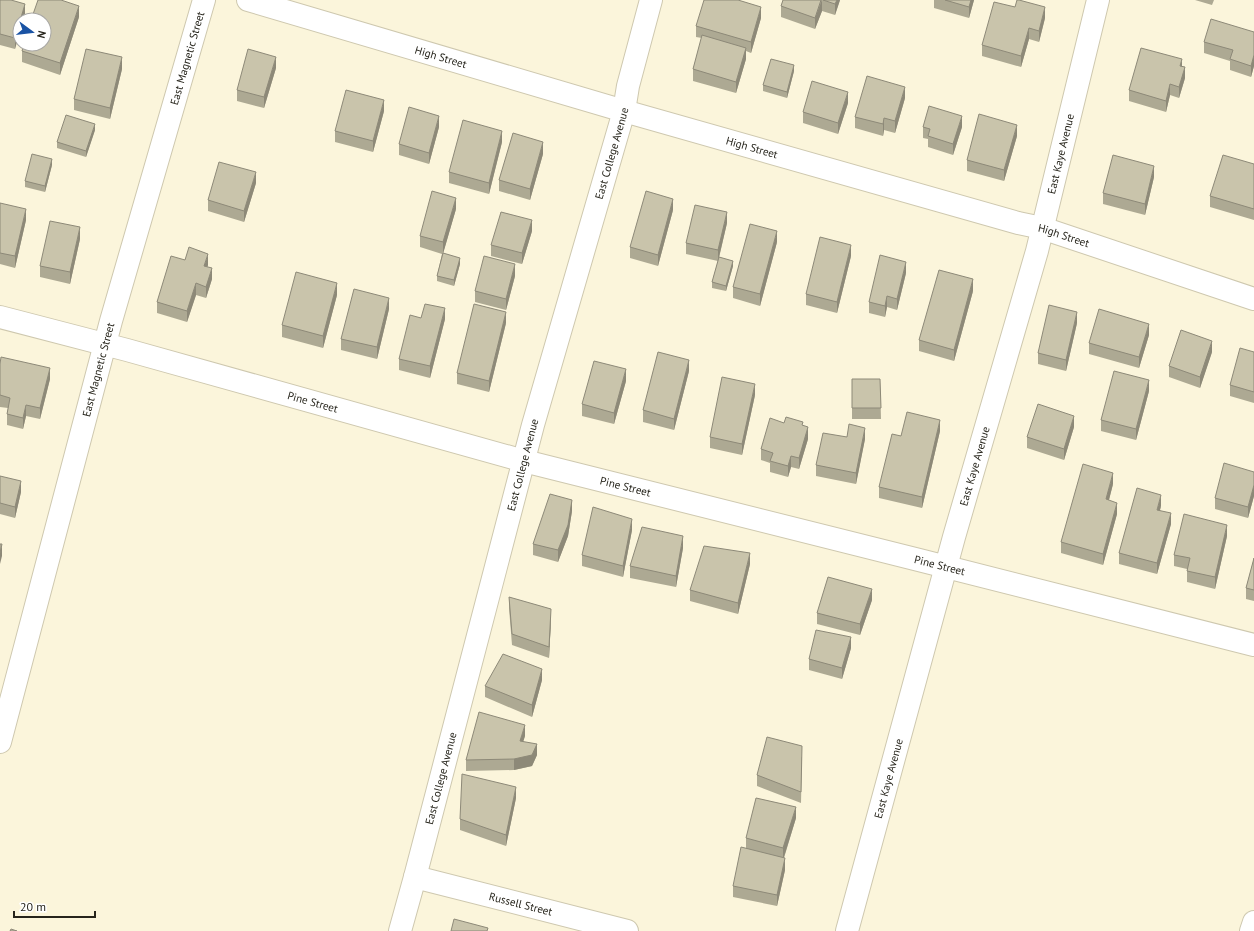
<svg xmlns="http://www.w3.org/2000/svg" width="1254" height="931" viewBox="0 0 1254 931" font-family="'PT Sans',sans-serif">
	<rect width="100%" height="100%" fill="#fbf5db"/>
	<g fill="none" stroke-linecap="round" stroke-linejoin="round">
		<defs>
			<g id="minor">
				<path id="s1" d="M248,0L624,111L1018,223L1042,228L1254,299"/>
				<path id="s2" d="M0,317L127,350L524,461L919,560L1254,645"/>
				<path id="s3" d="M0,742L111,321L204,0"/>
				<path id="s4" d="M415,877L627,931"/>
				<path id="s5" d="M400,931L415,877L533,425L624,111L628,86L651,0"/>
				<path id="s6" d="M847,931L954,537L1037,251L1098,0"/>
				<path d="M1251,931L1254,922"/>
			</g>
		</defs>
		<!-- minor casing -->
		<use href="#minor" stroke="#cec8af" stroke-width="24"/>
		<!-- minor -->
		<use href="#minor" stroke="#fff" stroke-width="22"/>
	</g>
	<!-- wall -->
	<path fill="#ada993" d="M0,0L25,15L23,20H20L15,49L0,45Z
		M783,0H840L835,15L822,11L815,29L781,17V6Z
		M934,0H974L969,18L934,8Z
		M1195,0H1214L1212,5Z
		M79,17L60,75L22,62V51Z
		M761,18L751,53L746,51V59L736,93L693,81V69L702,38L696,37V26Z
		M1045,18L1039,42L1029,39L1021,67L982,56V45Z
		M1254,32V66L1251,77L1230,70V61L1204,53V42Z
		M1182,66L1185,78L1179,98L1170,95L1166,112L1129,101V90Z
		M276,68L264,108L237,101V90Z
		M122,69L110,119L74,110V99Z
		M794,71L787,98L763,91V85Z
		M905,98L895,133L884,130L883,136L855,128V117Z
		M848,103L838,134L803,123V112Z
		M384,111L373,152L335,142V131Z
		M439,127L429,164L399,155V144Z
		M923,127H962L953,155L928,147V139L923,138Z
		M95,130L86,157L57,148V142Z
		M1017,136L1004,181L967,171V160Z
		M502,142L489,194L449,183V172Z
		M543,154L530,200L499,191V180Z
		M1254,164V220L1210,207V196Z
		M52,165L45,192L25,187V181Z
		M1154,177L1145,215L1103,204V193Z
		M256,183L244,222L208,211V200Z
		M0,203L26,220L15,268L0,264Z
		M456,209L443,253L460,264L454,286L437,281V276L442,254L420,247V236Z
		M673,210L658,266L630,258V247Z
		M727,223L719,258L733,266L726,291L712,288V282L718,261L686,254V243Z
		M532,231L522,264L491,256V245Z
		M80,239L70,284L40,277V266Z
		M777,242L760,306L733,298V287Z
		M851,256L837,313L806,305V294Z
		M185,260L208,265L207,267L212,279L206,298L196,295L187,322L157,313V302Z
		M906,273L897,310L887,307L885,317L869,313V302Z
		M515,276L506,310L475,302V291Z
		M973,291L954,361L919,351V340Z
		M337,295L323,348L282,337V325Z
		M389,309L377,359L341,350V339Z
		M421,318L445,319L430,378L399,370V359Z
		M506,323L489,392L457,384V373Z
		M1077,323L1066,371L1038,364V353Z
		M1149,335L1139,368L1089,354V343Z
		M1212,352L1200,388L1169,377V366Z
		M1254,352V403L1230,396V385Z
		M0,364L50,379L40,419L26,416L23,429L7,425V414L8,408L0,407Z
		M689,371L674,430L643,422V410Z
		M852,379H880L881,419H852Z
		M626,381L614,424L582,416V404Z
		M1149,391L1136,440L1101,431V420Z
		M755,395L742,455L710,448V437Z
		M784,423L803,426L808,439L799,469L791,467L788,477L770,472V463L761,460V449Z
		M1074,427L1064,460L1027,448V437Z
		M940,431L922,508L879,498V487L901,436Z
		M847,437L865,439L856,484L816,476V465Z
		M1254,472V496L1248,518L1215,509V498Z
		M0,476L21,492L15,518L0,514Z
		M1113,484L1109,500L1117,514L1103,565L1061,553V542Z
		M1161,506L1160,510L1171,524L1157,574L1119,564V553Z
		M572,511L568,536L558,562L533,555V544Z
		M632,530L623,577L582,566V555Z
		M1227,536L1215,589L1187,582V569L1174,566V555Z
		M683,548L676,587L630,578V566Z
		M1254,558V601L1246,599V588Z
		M750,564L738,614L690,601V590Z
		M509,597L551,620L549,658L512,645L509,608Z
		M872,600L860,635L817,624V613Z
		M851,648L842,679L809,670V659Z
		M542,680L532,717L485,697V686Z
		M525,736L523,741L537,755L532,766L514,770L466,771V760Z
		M802,757L801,803L757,786V775Z
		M516,798L506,846L460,830V819Z
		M796,818L784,858L785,870L777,906L733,897V886L746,848V838Z"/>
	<!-- shaded-wall -->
	<path fill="#8d8978" d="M822,0V11L815,29V18Z
		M837,0H840L835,15V4Z
		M971,0H974L969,18V7Z
		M25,4V15L23,20H20Z
		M79,6V17L60,75V63Z
		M761,7V18L751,53V42Z
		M1045,7V18L1039,42V31Z
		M20,21V32L15,49V38Z
		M1029,28V39L1021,67V56Z
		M746,48V59L736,93V82Z
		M1254,55V66L1251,77V66Z
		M122,57V69L110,119V108Z
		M276,57V68L264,108V97Z
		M1182,59V70L1180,66Z
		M794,65V71L787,98V92Z
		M1185,67V78L1179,98V87Z
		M1170,84V95L1166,112V101Z
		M905,87V98L895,133V121Z
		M848,92V103L838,134V123Z
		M384,100V111L373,152V141Z
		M439,116V127L429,164V153Z
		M962,116V127L953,155V144Z
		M884,118V130L883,136V124Z
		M95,124V130L86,157V151Z
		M1017,125V136L1004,181V170Z
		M502,131V142L489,194V183Z
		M543,142V154L530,200V189Z
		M52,159V165L45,192V186Z
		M1154,166V177L1145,215V204Z
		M256,172V183L244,222V211Z
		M456,198V209L443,254V242Z
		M673,199V210L658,266V255Z
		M26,209V220L15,268V256Z
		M727,212V223L718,261V250Z
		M532,220V231L522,264V253Z
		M80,227V239L70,284V272Z
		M777,231V242L760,306V294Z
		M851,245V256L837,313V302Z
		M208,254V265L204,277V266Z
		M460,258V264L454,286V280Z
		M733,261V266L726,291V286Z
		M906,262V273L897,310V299Z
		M515,264V276L506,310V299Z
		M212,268V279L206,298V287Z
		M973,279V291L954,361V350Z
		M196,283V295L187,322V311Z
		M337,283V295L323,348V336Z
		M887,296V307L885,317V306Z
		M389,298V309L377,359V347Z
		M445,308V319L430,378V366Z
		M506,312V323L489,392V381Z
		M1077,312V323L1066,371V360Z
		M1149,324V335L1139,368V357Z
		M1212,341V352L1200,388V377Z
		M689,360V371L674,430V419Z
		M50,368V379L40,419V408Z
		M626,369V381L614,424V413Z
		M1149,380V391L1136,440V429Z
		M755,384V395L742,455V444Z
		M26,405V416L23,429V418Z
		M1074,416V427L1064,460V449Z
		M940,420V431L922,508V497Z
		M808,427V439L799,469V458Z
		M865,428V439L856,484V473Z
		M791,456V467L788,477V466Z
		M1113,473V484L1106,511V499Z
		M21,481V492L15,518V507Z
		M1254,485V496L1248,518V507Z
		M1161,495V506L1157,521V510Z
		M572,500V511L568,536L558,562V550Z
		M1117,503V514L1103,565V554Z
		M1171,513V524L1157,574V563Z
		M632,519V530L623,577V566Z
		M1227,525V536L1215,589V577Z
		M683,536V548L676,587V576Z
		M2,544V556L0,564V553Z
		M750,553V564L738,614V603Z
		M872,589V600L860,635V624Z
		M551,609V620L549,658V647Z
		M851,637V648L842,679V668Z
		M542,669V680L532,717V705Z
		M525,725V736L520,752V741Z
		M537,744V755L532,766L514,770V759Z
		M516,787V798L506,846V835Z
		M796,807V818L783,860V848Z
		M785,858V870L777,906V895Z"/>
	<!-- building -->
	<path fill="#c9c4ab" stroke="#8d8978" d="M0,0H11L25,4L15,38L0,34Z
		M38,0H61L79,6L60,63L22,51L24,44H44V20H31Z
		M704,0H738L761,7L751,42L696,26Z
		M783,0H821L815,18L781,6Z
		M823,0H837L835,4Z
		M945,0H971L969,7Z
		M1017,0H1019L1045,7L1039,31L1029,28L1021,56L982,45L994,2L1015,7Z
		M1211,19L1254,32V55L1251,66L1230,59L1233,50L1204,42Z
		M702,35L746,48L736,82L693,69Z
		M1141,48L1182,59L1180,66L1185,67L1179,87L1170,84L1166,101L1129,90Z
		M86,49L122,57L110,108L74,99Z
		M248,49L276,57L264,97L237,90Z
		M771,59L794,65L787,92L763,85Z
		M867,76L905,87L895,121L884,118L883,124L855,117Z
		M812,81L848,92L838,123L803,112Z
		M346,90L384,100L373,141L335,131Z
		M929,106L962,116L953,144L928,136L930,129L923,127Z
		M409,107L439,116L429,153L399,144Z
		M979,114L1017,125L1004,170L967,160Z
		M66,115L95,124L86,151L57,142Z
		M463,120L502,131L489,183L449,172Z
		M513,133L543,142L530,189L499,180Z
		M32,154L52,159L45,186L25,181Z
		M1113,155L1154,166L1145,204L1103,193Z
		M1223,155L1254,164V209L1210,196Z
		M219,162L256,172L244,211L208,200Z
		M432,191L456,198L443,242L420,236Z
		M646,191L673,199L658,255L630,247Z
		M0,203L26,209L15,256L0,253Z
		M695,205L727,212L718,250L686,243Z
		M501,212L532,220L522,253L491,245Z
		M50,221L80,227L70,272L40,266Z
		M750,224L777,231L760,294L733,287Z
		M820,237L851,245L837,302L806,294Z
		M189,247L208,254L204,266L212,268L206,287L196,283L187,311L157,302L171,256L185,260Z
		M443,253L460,258L454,280L437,276Z
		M880,255L906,262L897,299L887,296L885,306L869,302Z
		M484,256L515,264L506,299L475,291Z
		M719,257L733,261L726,286L712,282Z
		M939,270L973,279L954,350L919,340Z
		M296,272L337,283L323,336L282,325Z
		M354,289L389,298L377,347L341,339Z
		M425,304L445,308L430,366L399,359L410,315L421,318Z
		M474,304L506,312L489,381L457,373Z
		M1049,305L1077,312L1066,360L1038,353Z
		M1099,309L1149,324L1139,357L1089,343Z
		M1181,330L1212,341L1200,377L1169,366Z
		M1240,348L1254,352V392L1230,385Z
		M658,352L689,360L674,419L643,410Z
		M1,357L50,368L40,408L26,405L23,418L7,414L10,398L0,395V364Z
		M594,361L626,369L614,413L582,404Z
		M1114,371L1149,380L1136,429L1101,420Z
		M722,377L755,384L742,444L710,437Z
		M852,379H880L881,408H852Z
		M1038,404L1074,416L1064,449L1027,437Z
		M907,412L940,420L922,497L879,487L892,434L901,436Z
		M786,417L803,422L802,425L808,427L799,458L791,456L788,466L770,461L773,453L761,449L770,418L784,423Z
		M849,424L865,428L856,473L816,465L823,433L847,437Z
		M1224,463L1254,472V485L1248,507L1215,498Z
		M1083,464L1113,473L1106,499L1117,503L1103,554L1061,542Z
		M0,476L21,481L15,507L0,503Z
		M1137,488L1161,495L1157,510L1171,513L1157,563L1119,553Z
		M550,494L572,500L568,525L558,550L533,544Z
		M593,507L632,519L623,566L582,555Z
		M1184,514L1227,525L1215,577L1187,571L1190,558L1174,555Z
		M642,527L683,536L676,576L630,566Z
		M0,544H2L0,553Z
		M704,546L750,553L738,603L690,590Z
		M1254,558V590L1246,588Z
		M828,577L872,589L860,624L817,613Z
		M509,597L551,609L549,647L512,634Z
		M816,630L851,637L842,668L809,659Z
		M503,654L542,669L532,705L485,686Z
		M479,712L525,725L520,741L537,744L532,755L514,759L466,760Z
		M767,737L802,746L801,792L757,775Z
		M462,774L516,787L506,835L460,819Z
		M756,798L796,807L783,848L746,838Z
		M741,847L785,858L777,895L733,886Z
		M454,919L488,928L487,931H451Z
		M11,929L17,931H10Z"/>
	<g text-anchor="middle" stroke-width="3" stroke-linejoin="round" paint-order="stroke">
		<!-- street labels -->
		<g font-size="11" fill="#26241b" stroke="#fff">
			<text dy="4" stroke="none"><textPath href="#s1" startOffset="201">High Street</textPath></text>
			<text dy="4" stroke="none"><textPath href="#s3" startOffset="709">East Magnetic Street</textPath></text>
			<text dy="4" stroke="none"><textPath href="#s1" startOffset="525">High Street</textPath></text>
			<text dy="4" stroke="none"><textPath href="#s5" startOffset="806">East College Avenue</textPath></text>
			<text dy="4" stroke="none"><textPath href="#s6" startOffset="806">East Kaye Avenue</textPath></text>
			<text dy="4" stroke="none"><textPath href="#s1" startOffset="849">High Street</textPath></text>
			<text dy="4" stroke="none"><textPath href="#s3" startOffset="385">East Magnetic Street</textPath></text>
			<text dy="4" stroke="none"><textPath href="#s2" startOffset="324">Pine Street</textPath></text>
			<text dy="4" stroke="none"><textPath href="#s5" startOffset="482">East College Avenue</textPath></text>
			<text dy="4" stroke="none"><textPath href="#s6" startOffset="482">East Kaye Avenue</textPath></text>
			<text dy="4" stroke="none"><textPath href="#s2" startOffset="648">Pine Street</textPath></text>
			<text dy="4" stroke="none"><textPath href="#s2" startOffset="972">Pine Street</textPath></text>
			<text dy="4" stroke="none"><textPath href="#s5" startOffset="158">East College Avenue</textPath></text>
			<text dy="4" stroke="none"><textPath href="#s6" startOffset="158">East Kaye Avenue</textPath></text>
			<text dy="4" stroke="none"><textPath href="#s4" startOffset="109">Russell Street</textPath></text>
		</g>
	</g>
	<!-- north arrow -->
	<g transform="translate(32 32) rotate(105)"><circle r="19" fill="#ffffff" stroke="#a8a7a4"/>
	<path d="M0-3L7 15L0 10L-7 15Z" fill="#1a53a4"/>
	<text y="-6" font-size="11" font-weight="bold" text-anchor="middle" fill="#26241b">N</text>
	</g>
	<!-- scale -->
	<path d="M14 911v6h81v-6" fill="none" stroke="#26241b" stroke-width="2"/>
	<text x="20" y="911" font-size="12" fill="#26241b" stroke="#ffffff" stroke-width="3" paint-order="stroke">20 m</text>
</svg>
